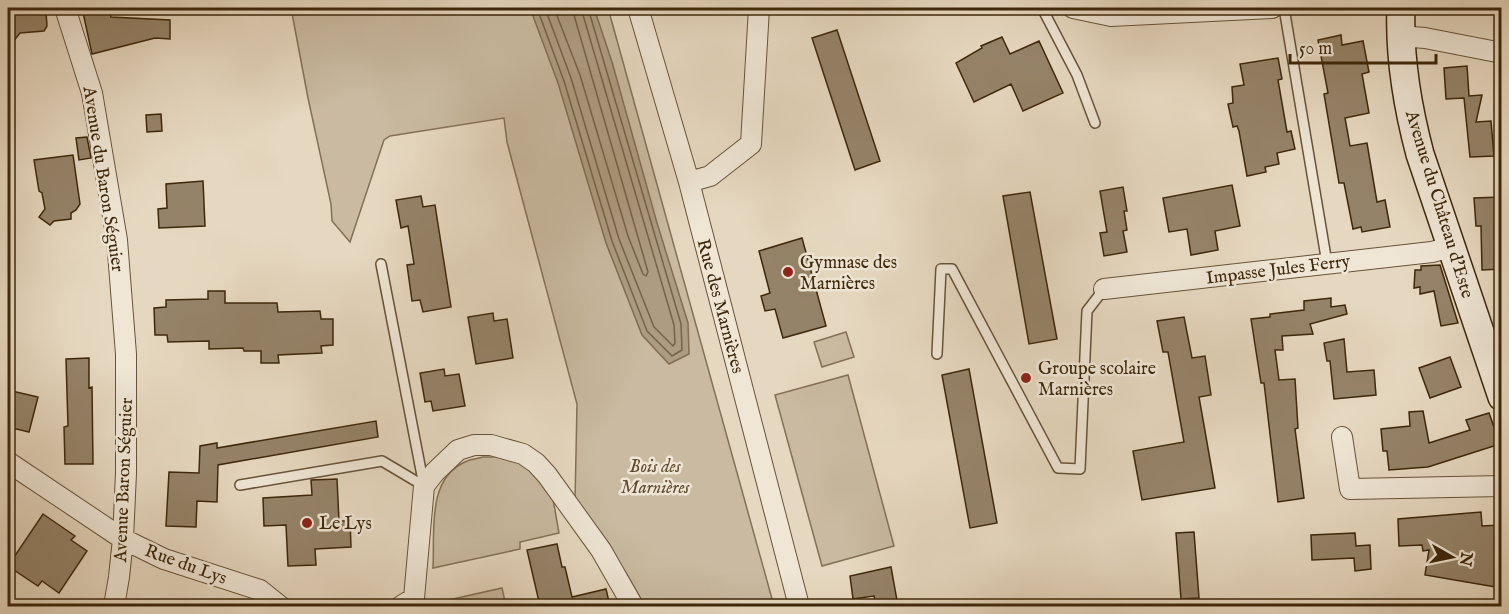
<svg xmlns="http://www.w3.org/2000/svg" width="1509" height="614" viewBox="0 0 1509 614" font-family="'IM FELL English',serif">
	<rect width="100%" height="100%" fill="#e6d8c0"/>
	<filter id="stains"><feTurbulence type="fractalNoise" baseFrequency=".00333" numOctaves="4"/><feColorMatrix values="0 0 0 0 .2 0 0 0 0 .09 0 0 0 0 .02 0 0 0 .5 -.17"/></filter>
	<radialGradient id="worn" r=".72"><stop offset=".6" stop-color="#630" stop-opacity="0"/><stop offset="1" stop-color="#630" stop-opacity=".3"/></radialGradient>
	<!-- green -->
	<path fill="#c9baa1" stroke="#847056" stroke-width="1.5" d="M291,8H608L774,606H645L626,573L575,502L577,404L507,142L504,118L390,136L384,140L350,242L332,221L331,204L308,98Z
		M846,332L854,357L822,367L814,342Z
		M848,375L894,546L822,566L775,395Z
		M483,457H503L517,461L531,468L553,499L559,533L520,542V549L433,568C435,534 426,479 465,462C470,459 477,459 483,457Z
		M502,588L506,606H422Z"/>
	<!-- water -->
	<path fill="#ad9c82" stroke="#816d52" stroke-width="1.5" d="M530,8H594L612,62L657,223L688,323L689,354L669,364L642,335L606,243L558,83Z"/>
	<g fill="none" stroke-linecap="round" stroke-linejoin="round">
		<!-- shore -->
		<path stroke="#766246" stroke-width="1.5" d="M537,8L564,81L612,241L647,331L672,356L682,350L681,324L588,8
			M545,8L571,78L619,239L654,327L673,346L675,343L674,325L581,8
			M554,8L580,75L628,236L643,274L646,276L648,272L572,8"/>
	</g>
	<!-- building -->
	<path fill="#958369" stroke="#3e270a" stroke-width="1.5" d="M8,8H41L46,12L47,26L44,31L20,33L8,48Z
		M82,8H108L111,17L170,20V39L155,38L92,54Z
		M837,30L880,161L855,170L812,38Z
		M1341,35L1342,45L1363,41L1369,72L1362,74L1369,113L1345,118L1350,146L1367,143L1377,202L1385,200L1390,227L1362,232L1361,227L1353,229L1344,183H1339L1324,94L1328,93L1318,40Z
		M1002,37L1010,54L1039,41L1063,93L1023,111L1011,84L974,102L956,63L982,48L981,46Z
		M1278,58L1282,79L1278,80L1287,132L1291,131L1295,149L1277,153L1279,164L1265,167L1266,172L1247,176L1239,131L1237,126L1233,127L1228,104L1233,103L1232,87L1244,85L1240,64Z
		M1467,66L1469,96L1482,95L1476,122L1491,121L1494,156L1470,157L1464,98L1446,99L1444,68Z
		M161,114L162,131L147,132L146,115Z
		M87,137L91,158L79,160L76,138Z
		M73,155L80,204L76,210L71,213V219L54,221L50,225L39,217L45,209L42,193L39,191L34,160Z
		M203,181L205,226L159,228L158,209L167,208L166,184Z
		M1232,185L1240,226L1215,231L1218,250L1191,255L1187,229L1169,232L1163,198Z
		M1123,187L1127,211H1124L1127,230L1123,231L1127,252L1104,256L1100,233L1107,232L1100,191Z
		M1030,192L1057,339L1029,344L1003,196Z
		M421,196L423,207L435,205L451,307L423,312L420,300L412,301L407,265L414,264L408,226L401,228L396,200Z
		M1502,197V269L1482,270L1481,226H1476L1474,198Z
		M802,238L826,326L783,338L775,309L765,311L761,296L770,293L759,251Z
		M1440,265L1458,323L1441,326L1434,291L1420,294V287L1414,288L1415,270H1421V266Z
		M208,291H225V303H277L278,312L320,311L321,319H333V345L321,346L322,353L278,355L279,363H261V351H244L243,348L209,349V341L168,342L167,335H155L154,308L166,307V300L208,299Z
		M1331,298V307L1345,305L1347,314L1310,324L1313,334L1282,336L1283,350H1275L1279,380L1295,379L1298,428L1295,429L1304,498L1278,502L1264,383H1261L1251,319L1270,317V314L1304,310V301Z
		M493,313L494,321L507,319L513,358L476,364L468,317Z
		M1184,317L1192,358L1205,356L1211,395L1199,397L1215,488L1142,500L1133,451L1184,442L1168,352H1163L1157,321Z
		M1344,339L1347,372L1374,370L1376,395L1334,399L1330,361H1327L1324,343Z
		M1450,357L1461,387L1430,398L1419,368Z
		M89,358V388L92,387L93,464H65L64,427L68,426L66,359Z
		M444,369L445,376L459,374L465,406L433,411L431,401L425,402L420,373Z
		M969,369L997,523L970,528L942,375Z
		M12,391L38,397L29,432L8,427V408Z
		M1423,411L1429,443L1470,430L1466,420L1489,413L1500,444L1428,467L1389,470L1387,451H1383L1381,429L1410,426L1409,412Z
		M376,421L378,437L218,465L217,502L197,501L196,527L166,526L169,472L199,473L200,446L217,443V448Z
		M337,479L339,521H350L351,547L315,549L316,565L288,566L286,525L264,526L263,498L312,495L311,480Z
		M1481,512L1482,526L1502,525V588L1425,575L1429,550L1423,551L1422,545L1399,546L1398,519Z
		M43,514L75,536L71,540L87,551L59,593L42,581L38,586L8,566Z
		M1194,532L1199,598L1181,599L1176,533Z
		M1355,533L1356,546L1370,545L1371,569L1355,571L1354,558L1312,560L1311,535Z
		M557,544L562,567H565L572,597L606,589L610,606H540L527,550Z
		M891,567L898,606H876L874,596L853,599L850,576Z"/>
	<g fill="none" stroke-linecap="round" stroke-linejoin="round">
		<defs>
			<path id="lane" d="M1042,8L1077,75L1095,123
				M1284,8L1327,263
				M937,354L941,269H952L1058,468L1080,469L1087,311L1104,289
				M240,485L382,461L424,486L381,264"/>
			<path id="street" d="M65,8L92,93L117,240L126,354V473L123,539L119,577L114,606
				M638,8L689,182L799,606
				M1073,8L1111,16L1272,8
				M1400,36L1425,38L1502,53
				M689,182L710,176L751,144L759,8
				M1104,289L1432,252L1451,247
				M1342,437L1350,489L1502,486
				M8,462L123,539L164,559L260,590L280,606
				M401,606L414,598L424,486L435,472L458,450L474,445H491L523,454L536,463L547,475L601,550L633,606"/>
			<path id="secondary" d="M1401,8C1399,58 1407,105 1420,154L1502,397"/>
		</defs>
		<!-- lane casing -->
		<use href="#lane" stroke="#685338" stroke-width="12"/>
		<!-- street casing -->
		<use href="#street" stroke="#685338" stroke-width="22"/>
		<!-- secondary casing -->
		<use href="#secondary" stroke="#3e270a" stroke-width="30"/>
		<!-- lane -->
		<use href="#lane" stroke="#efe6d6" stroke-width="9"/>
		<!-- street -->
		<use href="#street" stroke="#efe6d6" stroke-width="20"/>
		<!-- secondary -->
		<use href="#secondary" stroke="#efe6d6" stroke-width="27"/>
	</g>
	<!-- markers -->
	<g fill="#8f2418" stroke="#efe6d6" stroke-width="2">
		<circle cx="788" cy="272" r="6"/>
		<circle cx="1026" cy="378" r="6"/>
		<circle cx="307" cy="523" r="6"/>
	</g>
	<g text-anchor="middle" stroke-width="5" stroke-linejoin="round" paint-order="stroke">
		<!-- street labels -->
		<g font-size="18" fill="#3e270a" stroke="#efe6d6">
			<text transform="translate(104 179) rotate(81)" y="6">Avenue du Baron Séguier</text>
			<text transform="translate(1440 204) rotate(73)" y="6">Avenue du Château d'Este</text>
			<text transform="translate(1278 269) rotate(-7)" y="6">Impasse Jules Ferry</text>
			<text transform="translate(721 306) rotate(75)" y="6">Rue des Marnières</text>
			<text transform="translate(123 480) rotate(-88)" y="6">Avenue Baron Séguier</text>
			<text transform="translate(186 564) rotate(20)" y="6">Rue du Lys</text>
		</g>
		<!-- poi labels -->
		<g font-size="18" fill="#3e270a" stroke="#efe6d6" text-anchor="start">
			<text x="800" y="268">Gymnase des<tspan x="800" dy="21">Marnières</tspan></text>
			<text x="1038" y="374">Groupe scolaire<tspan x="1038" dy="21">Marnières</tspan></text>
			<text x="319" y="529">Le Lys</text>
		</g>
		<!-- park labels -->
		<g font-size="18" font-style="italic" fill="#614c30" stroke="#efe6d6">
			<text x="655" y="472">Bois des<tspan x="655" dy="21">Marnières</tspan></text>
		</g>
	</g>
	<!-- margin -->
	<rect width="1509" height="614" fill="none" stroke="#e6d8c0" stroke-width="30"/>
	<rect x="9" y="9" width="1491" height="596" fill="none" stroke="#3e270a" stroke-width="3"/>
	<rect x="15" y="15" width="1479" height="584" fill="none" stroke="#3e270a" stroke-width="1.5"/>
	<!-- north arrow -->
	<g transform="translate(1452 557) rotate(99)" stroke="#efe6d6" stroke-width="4.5" paint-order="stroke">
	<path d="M0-4.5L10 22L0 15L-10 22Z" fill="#3e270a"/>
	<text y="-9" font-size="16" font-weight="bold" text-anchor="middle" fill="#3e270a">N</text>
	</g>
	<!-- scale -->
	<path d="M1290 54v9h146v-9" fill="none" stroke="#3e270a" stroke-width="3"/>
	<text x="1299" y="54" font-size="18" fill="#3e270a" stroke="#efe6d6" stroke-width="4.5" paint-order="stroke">50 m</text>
	<rect width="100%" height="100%" filter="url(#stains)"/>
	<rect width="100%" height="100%" fill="url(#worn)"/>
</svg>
